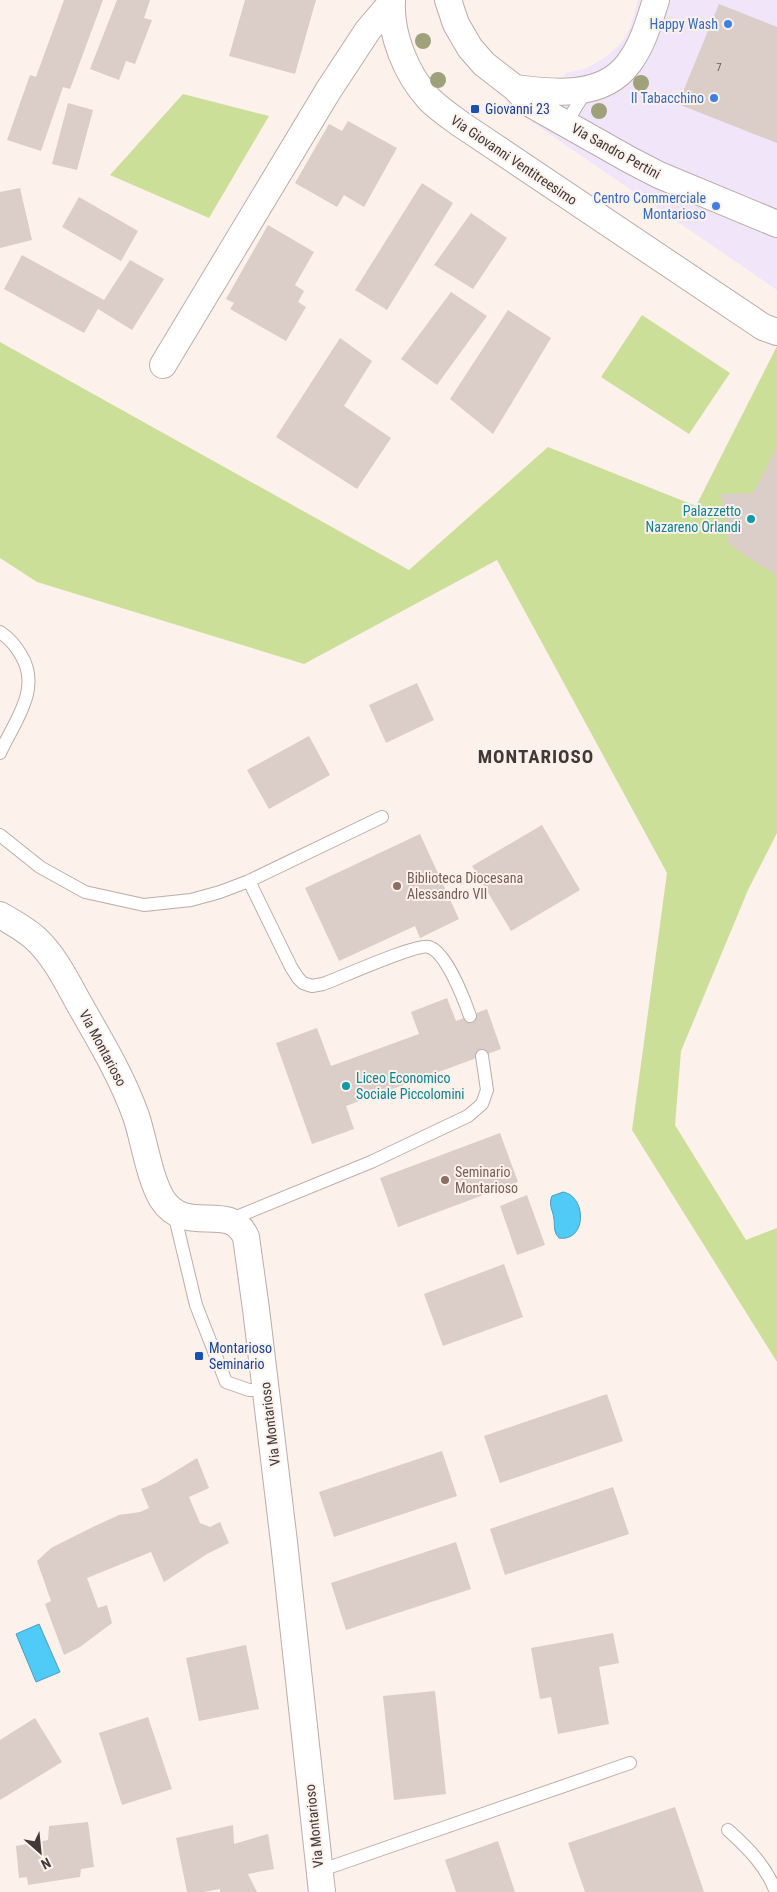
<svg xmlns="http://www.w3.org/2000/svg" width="777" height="1892" viewBox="0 0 777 1892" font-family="'Roboto Condensed',sans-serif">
	<rect width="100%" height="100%" fill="#fdf1ec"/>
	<!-- commercial -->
	<path fill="#f1e5f9" d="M638,0H777V290L532,122L566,73L587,68L607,56L622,42L630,28Z"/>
	<!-- green -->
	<path fill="#ccdf98" d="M183,94L269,116L209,218L110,175Z
		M642,315L730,373L689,434L601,377Z
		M0,342L409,570L548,447L696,506L777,346V833L748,890L681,1051L675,1125L746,1240L777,1228V1362L632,1130L667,873L497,560L304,664L37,582L0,558Z"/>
	<!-- water -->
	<path fill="#50caf6" stroke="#4b9ebd" d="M563,1192C587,1196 587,1242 559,1238C553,1231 555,1227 554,1219C553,1210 548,1205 552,1196Z
		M39,1624L60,1672L36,1682L16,1634Z"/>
	<!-- building -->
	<path fill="#dbcdc7" d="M64,0H103L70,89L63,87L41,151L7,140L30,75L36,77Z
		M117,0H150L144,18L152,20L135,64L126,61L119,80L90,69Z
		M245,0H316L295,74L229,56Z
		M719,4L777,27V143L678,104Z
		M68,103L93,110L77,170L52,164Z
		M348,121L397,148L364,207L344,195L337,207L295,183L329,124L342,131Z
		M422,183L453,203L387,310L355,290Z
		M20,188L32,240L0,248V192Z
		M79,197L138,231L121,261L62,227Z
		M471,213L507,238L473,289L434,265Z
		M268,225L314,252L295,285L304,291L298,302L306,307L286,341L230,309L234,303L226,299Z
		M22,255L104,300L130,260L164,279L132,330L98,309L84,333L4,289Z
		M451,292L487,316L437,385L401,359Z
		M508,310L551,338L493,434L450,399Z
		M340,338L372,361L344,406L391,438L357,489L276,437Z
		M777,447V575L758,564L729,544L721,494L753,493Z
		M417,683L434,720L386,743L369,705Z
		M309,736L330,775L269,809L247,770Z
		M542,825L580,890L511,931L472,866Z
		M420,834L459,919L420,938L415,926L339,961L305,888Z
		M447,998L456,1021L487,1009L501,1049L346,1106L354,1129L312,1144L276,1043L317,1028L331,1066L419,1034L411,1012Z
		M500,1133L518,1182L398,1227L380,1178Z
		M527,1195L545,1245L517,1255L500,1206Z
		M504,1264L523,1317L443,1346L424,1294Z
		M607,1394L623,1441L500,1483L484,1436Z
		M442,1451L457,1496L334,1537L319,1492Z
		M197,1458L209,1488L189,1497L200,1523L210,1527L220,1522L229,1543L207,1554L164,1582L151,1552L87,1578L98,1608L107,1605L112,1623L80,1647L64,1655L45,1604L51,1601L37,1561L51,1548L97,1525L119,1515L140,1512L149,1508L141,1489L156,1483Z
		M613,1487L629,1534L505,1575L490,1529Z
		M456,1542L471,1589L346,1630L331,1583Z
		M613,1633L619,1663L599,1667L609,1724L558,1734L551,1697L540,1699L531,1648Z
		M246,1645L259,1709L199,1721L186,1658Z
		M435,1691L446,1794L394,1800L383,1696Z
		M148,1717L172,1789L122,1805L99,1733Z
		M35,1718L62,1762L0,1800V1740Z
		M675,1807L704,1892H585L568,1843Z
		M88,1822L94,1867L81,1869L80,1877L28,1885L27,1877L19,1878L16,1846L48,1840L49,1826Z
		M233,1825L234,1844L268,1834L274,1869L248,1874L257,1892H220V1889L203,1892H187L176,1838Z
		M498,1841L515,1892H456L445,1860Z"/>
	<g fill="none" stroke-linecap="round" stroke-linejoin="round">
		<defs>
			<path id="service" d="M566,123L586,91
				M0,632C9,638 16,646 21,655C42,689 14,722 0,753
				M0,835L40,867L85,892L144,905L191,900L220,892L249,881L382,817
				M249,881L291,967L298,978L303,983L312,986L323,984C340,978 417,943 429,947C446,952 464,999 470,1016
				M174,1213L196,1305L226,1382L249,1390H266
				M229,1220L371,1162L468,1116L482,1104L487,1090L482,1056
				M728,1830C748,1848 766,1866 776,1892
				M319,1871L630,1763"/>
			<path id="minor" d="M392,0C390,34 406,74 429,99C439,109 451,117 462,125L763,327L777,332
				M448,0L456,24L470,48L484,64L515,88L529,103L630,160L659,175L777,224
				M515,88C552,93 603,99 629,63C643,44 649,22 656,0
				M163,365L328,91L368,30L392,2
				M0,915C12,922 25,929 35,938C55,956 68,984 81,1007C101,1042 122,1077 136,1116C144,1140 149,1177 162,1199C186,1237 229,1200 246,1237L256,1309L284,1542L322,1892"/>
		</defs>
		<!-- service casing -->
		<use href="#service" stroke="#bbaca7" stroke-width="14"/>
		<!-- minor casing -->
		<use href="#minor" stroke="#bbaca7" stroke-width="28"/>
		<!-- service -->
		<use href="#service" stroke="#fff" stroke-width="12"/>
		<!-- minor -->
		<use href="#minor" stroke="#fff" stroke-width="26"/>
	</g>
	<!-- trees -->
	<g fill="#9ea17a">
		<circle cx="423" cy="41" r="8"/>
		<circle cx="438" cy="80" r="8"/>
		<circle cx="641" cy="83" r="8"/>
		<circle cx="599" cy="111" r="8"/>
	</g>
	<!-- markers -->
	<g fill="#3f7fe0" stroke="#fdf1ec" stroke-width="2">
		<circle cx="728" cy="24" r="5"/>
		<circle cx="714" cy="98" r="5"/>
		<circle cx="716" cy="206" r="5"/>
	</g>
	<g fill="#1a4fb4" stroke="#fdf1ec" stroke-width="2">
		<rect x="470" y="104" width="10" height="10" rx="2.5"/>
		<rect x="194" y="1351" width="10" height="10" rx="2.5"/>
	</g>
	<g fill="#0f9aa8" stroke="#fdf1ec" stroke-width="2">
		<circle cx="751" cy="519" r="5"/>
		<circle cx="346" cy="1086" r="5"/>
	</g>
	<g fill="#8d6e63" stroke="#fdf1ec" stroke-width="2">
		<circle cx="397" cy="886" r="5"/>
		<circle cx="445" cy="1180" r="5"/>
	</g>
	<g text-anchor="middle" stroke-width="4" stroke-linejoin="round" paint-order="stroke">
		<!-- number labels -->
		<g font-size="11" fill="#665e5b">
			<text x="719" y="71">7</text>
		</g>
		<!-- shop labels -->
		<g font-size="14" fill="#366cbe" stroke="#fdf1ec" text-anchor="end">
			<text x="718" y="29">Happy Wash</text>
			<text x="704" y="103">Il Tabacchino</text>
			<text x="706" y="203">Centro Commerciale<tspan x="706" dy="16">Montarioso</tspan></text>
		</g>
		<!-- transit labels -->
		<g font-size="14" fill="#164399" stroke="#fdf1ec" text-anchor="start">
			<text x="485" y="114">Giovanni 23</text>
			<text x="209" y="1353">Montarioso<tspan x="209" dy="16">Seminario</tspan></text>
		</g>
		<!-- street labels -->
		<g font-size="14" fill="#3f3937" stroke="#fdf1ec">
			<text transform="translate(616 151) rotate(29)" y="5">Via Sandro Pertini</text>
			<text transform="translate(514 160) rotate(34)" y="5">Via Giovanni Ventitreesimo</text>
			<text transform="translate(103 1048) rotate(62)" y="5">Via Montarioso</text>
			<text transform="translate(270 1424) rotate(-97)" y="5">Via Montarioso</text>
			<text transform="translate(314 1826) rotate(-96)" y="5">Via Montarioso</text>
		</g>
		<!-- culture labels -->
		<g font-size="14" fill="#0d838f" stroke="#fdf1ec" text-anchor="end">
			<text x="741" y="516">Palazzetto<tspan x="741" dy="16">Nazareno Orlandi</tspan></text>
			<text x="356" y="1083" text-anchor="start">Liceo Economico<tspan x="356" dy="16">Sociale Piccolomini</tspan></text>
		</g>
		<!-- education labels -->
		<g font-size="14" fill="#785e54" stroke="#fdf1ec" text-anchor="start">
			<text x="407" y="883">Biblioteca Diocesana<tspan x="407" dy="16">Alessandro VII</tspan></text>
			<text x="455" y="1177">Seminario<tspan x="455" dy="16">Montarioso</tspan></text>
		</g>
		<!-- district labels -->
		<g font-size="19" font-weight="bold" letter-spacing="1" fill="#3f3937" stroke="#fdf1ec">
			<text x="536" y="763">MONTARIOSO</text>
		</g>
	</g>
	<!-- north arrow -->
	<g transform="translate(40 1852) rotate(153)" stroke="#fdf1ec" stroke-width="4" paint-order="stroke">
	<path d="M0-4L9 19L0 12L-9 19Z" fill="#3f3937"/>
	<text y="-8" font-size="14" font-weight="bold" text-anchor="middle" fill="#3f3937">N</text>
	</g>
</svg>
